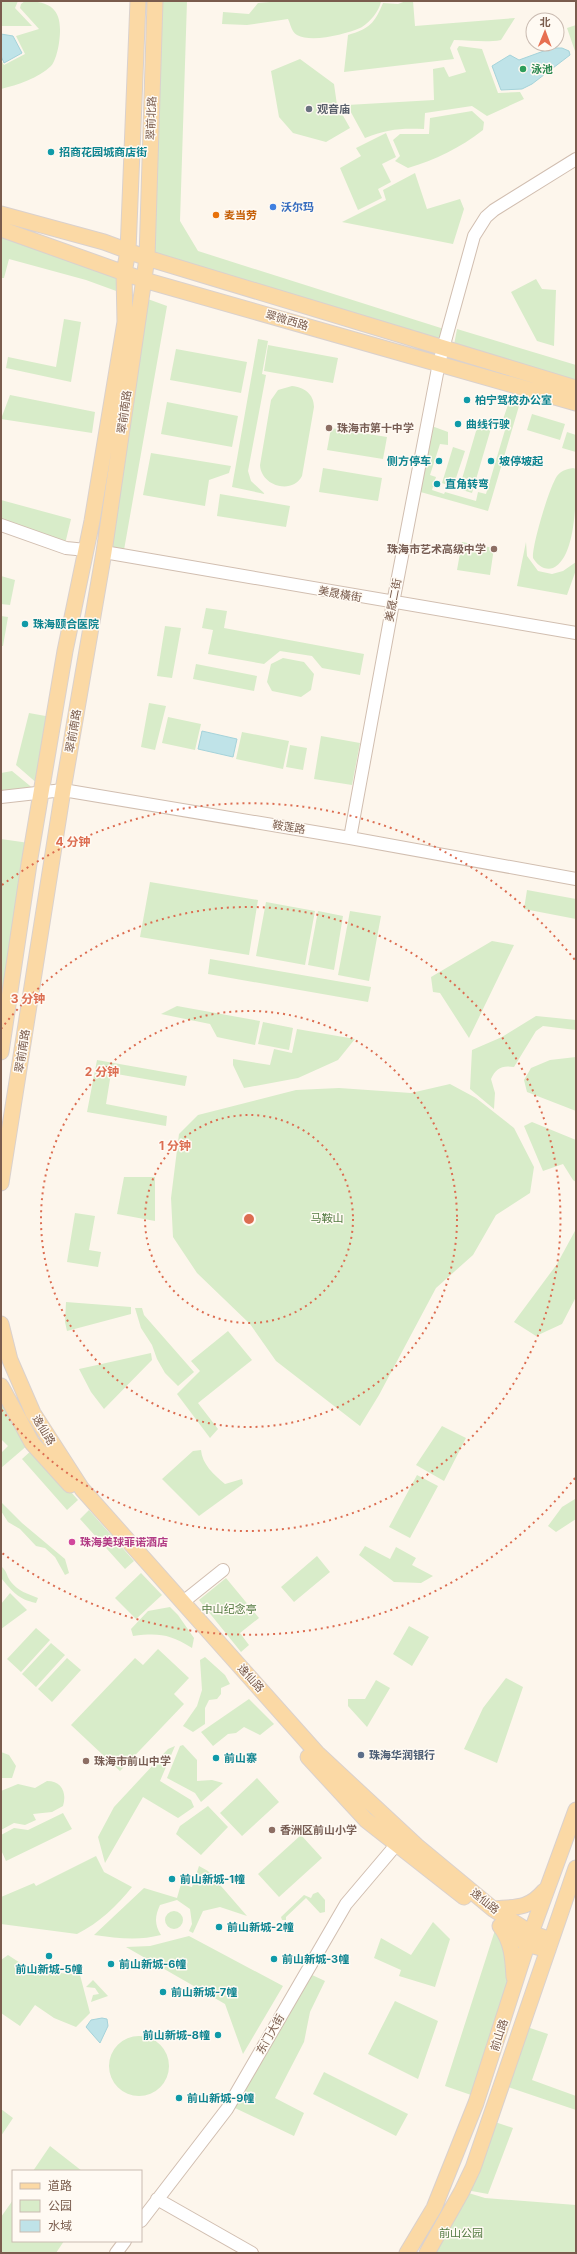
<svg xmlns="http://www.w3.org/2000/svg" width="577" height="2254" viewBox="0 0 577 2254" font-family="Inter,'Noto Sans SC',sans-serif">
	<rect width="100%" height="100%" fill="#fdf6ec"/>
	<!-- green -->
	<path fill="#d8ecc9" d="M1,1H18L15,8L32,26H1Z
		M25,1C56,1 63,14 59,43C58,50 55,62 51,66C39,78 17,85 1,89V60L4,65L25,54L16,36L39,29L20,8L21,4Z
		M161,1H187L180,221L198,251L444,329L441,340L154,253Z
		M281,1H381C380,10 369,24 360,28C346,34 312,43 297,35C291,31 291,25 288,19L247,25L222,24L223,12L249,14L258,3Z
		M406,1H413L415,26L515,18L501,40C485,43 471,40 454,40L450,48L454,59L344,72L348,35C369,29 375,23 383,3L398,4Z
		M576,25V54L567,28Z
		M459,46L482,49L498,93L520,92L524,99L487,116L472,106L425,113L424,129C400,128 388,129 365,138L347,105L434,100L433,69L444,67L449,77L466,72L457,49Z
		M300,59L334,84L337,105L350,128L326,142L293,133L279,117L271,71Z
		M472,111L484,122L483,130C460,148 435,160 408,168L395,161L400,156L393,140L400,134H429L430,118Z
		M386,133L396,157L382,164L391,182L378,189L382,198L358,210L340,168L361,156L356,148Z
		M415,173L427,209L460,199L464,209L453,244L342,222L386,200L383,190Z
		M1,232L122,275L119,292L86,280L9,259L4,278H1Z
		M536,279L542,289L556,290L554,346L537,341L511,292Z
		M145,298L167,306L124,550L109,547Z
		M64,319L81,322L71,382L6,368L8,357L56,367Z
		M457,329L576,365V383L454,345Z
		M258,339L268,341L262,374L266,375L248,471L251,481L265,494L232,487Z
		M268,345L338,358L333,383L264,371Z
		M176,349L247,362L241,393L170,380Z
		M292,386C304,387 314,394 314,407L302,476C292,495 261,486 260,465L271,400L278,390Z
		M10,395L95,412L92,433L1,419Z
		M167,402L238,416L232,447L161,434Z
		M509,402L519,406L488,511L417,491L429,425L448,432V445L440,444L430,475L436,477L432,490L444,494L445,492L476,501L478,492L486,494L505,430L500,428Z
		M532,414L565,424L560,440L527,430Z
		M479,421L492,425L472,493L459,489Z
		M331,428L387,437L383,459L327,450Z
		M567,432L576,435V452L562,448Z
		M453,447L465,451L453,487L442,483Z
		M151,453L231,466L229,473L209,480L205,506L143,495Z
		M323,468L382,478L378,501L319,492Z
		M573,468L576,469C576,495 577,557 553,568C545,571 537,565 533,558C532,545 549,488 557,476C561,471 566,469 573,468Z
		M220,494L290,506L286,527L217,516Z
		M1,500L71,519L65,544L1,521Z
		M462,542L494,548L490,575L457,570Z
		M526,542L527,556L538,571L552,574L563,571L576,562V570L567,595L517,586Z
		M1,576L15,580L10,605L1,604Z
		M206,608L227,611L224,628L364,654L360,675L322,668L312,656L280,651L264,664L208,654L213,630L202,628Z
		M1,616L8,617L3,646H1Z
		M165,626L181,628L172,678L157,676Z
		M283,658L304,662L314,674L311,690L301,697L272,691L267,682L271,664Z
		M196,664L257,676L254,691L193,679Z
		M149,703L166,706L155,750L141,747Z
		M29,713L51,717L39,785L16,765Z
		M168,717L201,724L195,750L162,743Z
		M242,732L289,741L283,769L236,759Z
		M321,736L360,743L352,785L314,779Z
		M290,745L307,748L303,770L286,767Z
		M12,771L35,790L1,794V773Z
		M1,839L29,843L5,991H1Z
		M150,882L258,900L249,955L140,937Z
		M527,890L576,899V919L524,909Z
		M266,902L315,911L305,965L256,956Z
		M318,911L343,916L334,970L308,965Z
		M350,911L381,916L369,981L338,975Z
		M492,941L514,945L469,1038L440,993L433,992L431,977Z
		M210,959L371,987L368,1002L208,974Z
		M177,1006L260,1021L255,1045L217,1037L210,1024L161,1014Z
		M536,1016L576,1020V1030L543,1026L536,1031L514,1067C502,1065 496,1068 491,1079L495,1093L494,1109L470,1089L472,1050L502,1037Z
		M263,1022L293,1028L289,1050L258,1044Z
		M297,1029L355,1039L338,1060L298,1078L244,1088L233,1065V1059L270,1065L274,1049L292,1053Z
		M576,1057V1111L527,1092L524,1080L531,1068L550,1060Z
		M97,1060L187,1076L185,1086L111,1073L106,1104L167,1116L166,1126L87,1112Z
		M450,1084L476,1098L514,1128L534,1167L530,1193L496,1215L473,1255L436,1288L379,1395L360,1426L276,1361L250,1324L197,1273L173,1237L171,1198L179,1134L198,1115L296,1090L339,1088L411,1093Z
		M532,1122L576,1140V1182L573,1180L563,1164L543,1171L524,1126Z
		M124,1177H155V1221L117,1214Z
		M75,1213L95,1216L89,1250L101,1252L98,1267L67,1262Z
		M576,1229V1297L562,1324L536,1336L514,1322L557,1264Z
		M66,1302L131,1307V1314L67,1331L65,1322Z
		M135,1308H142L144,1315L194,1372L178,1386L165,1373L157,1359L152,1345L141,1328Z
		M228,1331L252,1360L198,1403L218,1429L210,1438L177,1394L200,1371L191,1361Z
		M151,1353L152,1360L104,1409L91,1392L79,1369Z
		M1,1396L29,1444L1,1468V1453L8,1446L1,1439Z
		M442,1426L466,1438L444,1481L416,1465Z
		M33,1449L78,1500L67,1510L22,1459Z
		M201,1450C202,1464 214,1475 225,1484L242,1479L243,1484L199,1516L162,1479L193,1451Z
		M417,1475L438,1486L410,1538L389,1527Z
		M576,1496V1519L556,1532L548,1526L562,1507L575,1499Z
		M1,1502L22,1523L65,1559L69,1573L65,1575L55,1557L45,1548L36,1546L20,1529L8,1522L1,1511Z
		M89,1510L134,1561L125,1569L80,1519Z
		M365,1546L390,1559L396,1547L416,1558L412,1565L433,1576L421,1583L394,1582L359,1555Z
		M317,1556L330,1572L294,1602L281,1587Z
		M1,1566C8,1572 6,1576 11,1582C18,1591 28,1594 38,1598L36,1603C18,1599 13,1592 1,1578Z
		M141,1573L162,1595L136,1619L115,1598Z
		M226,1578L259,1618L240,1633L249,1645L241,1652L199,1600Z
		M10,1593L27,1610L1,1629V1604Z
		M170,1607L178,1615L194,1638L192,1648C169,1634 159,1633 133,1636L131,1629L148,1611Z
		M409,1626L429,1637L412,1666L393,1654Z
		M36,1628L50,1640L21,1672L7,1659Z
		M51,1643L65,1655L36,1687L22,1674Z
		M158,1649L189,1678L174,1694L184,1704L120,1771L71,1725L135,1658L143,1665Z
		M205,1657L225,1675L230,1684L221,1688V1694L217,1699L209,1700L205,1708V1724L193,1732L183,1726L197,1706L202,1690L200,1660Z
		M67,1658L81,1670L52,1702L38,1689Z
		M506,1678L523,1687L497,1763L464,1749L483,1708Z
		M376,1680L390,1688L367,1727L348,1706V1699H365Z
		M249,1699L274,1724L260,1735L244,1727L236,1733L228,1734L213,1746L201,1732Z
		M183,1745L197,1760V1781L212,1780L223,1783L201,1802L195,1793L167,1778L180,1746Z
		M175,1746L160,1781L191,1800L194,1807L178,1818L143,1797L105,1863L98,1837L114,1807L168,1749Z
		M1,1752L9,1755L16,1766L12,1778H1Z
		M257,1778L279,1802L242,1836L220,1813Z
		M47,1781C62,1781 67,1793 63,1806L52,1812L33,1814L36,1820L25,1825L14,1823L1,1830V1791L18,1784L35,1788Z
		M208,1806L228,1827L201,1855L176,1834L180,1826Z
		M63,1813L72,1829L6,1861L1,1850V1835L14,1828L28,1830Z
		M301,1835L322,1858L279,1897L258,1874Z
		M96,1856L104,1872L132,1887C117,1906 99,1923 77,1934L1,1924V1897L34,1883L36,1886Z
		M199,1866L208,1871L247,1916L220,1907L203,1911L193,1933L189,1931L192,1924L190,1909L177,1900L160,1905C155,1916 154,1924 161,1935C138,1941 117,1938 94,1935L144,1888L177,1898L181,1884L192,1887Z
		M318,1892L325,1900V1912L320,1913L306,1898L286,1917V1920H282L281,1917L304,1895L311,1898L313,1894Z
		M165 1920a9 9 0 1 1 18 0a9 9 0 1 1-18 0Z
		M433,1922L450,1939L435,1987L399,1976L401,1970L374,1958L381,1938L411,1955Z
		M496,1927L503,1937L509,1983L474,2096L445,2086Z
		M189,1936L283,1986L243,2054L225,2004L126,1947L150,1946Z
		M8,1955L31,1970L80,1975L90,2013L76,2027L54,2018L35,2005L20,2026L1,2013V1960Z
		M310,1974L325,1981L310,2012L304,2042L275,2098L304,2113L294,2136L235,2108Z
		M93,1980L108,1996L91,2002L93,1995L99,1994L95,1988L86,1987Z
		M395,2001L438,2021L418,2079L368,2054Z
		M524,2026L548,2034L532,2080L576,2096V2110L505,2086Z
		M109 2066a30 30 0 1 1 60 0a30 30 0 1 1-60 0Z
		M324,2072L408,2114L396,2136L313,2094Z
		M1,2109L13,2118L1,2136Z
		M492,2121L513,2128L488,2194L466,2190Z
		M50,2146L82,2171H33Z
		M462,2191L485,2198L576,2205V2253H427Z
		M13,2200V2241H64L56,2253H1V2217Z"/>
	<!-- water -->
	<path fill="#bfe3e8" stroke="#a5d3da" d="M1,34L13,36L22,53L4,63L1,56Z
		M552,48H562L569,51L570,55L532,84L522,89L501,90L492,66L510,55L519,60Z
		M202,731L237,739L233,757L198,749Z
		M102,2018L107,2019L108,2026L100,2043L86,2027L91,2020Z"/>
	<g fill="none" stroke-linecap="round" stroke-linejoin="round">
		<defs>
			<path id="minor" d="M1,525L66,548L86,550
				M104,552L576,633
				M1,797L63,790L350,838L576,879
				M350,838L393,603L439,363L474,236L486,217L494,210L576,159
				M183,1602L223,1570
				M157,2199L252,2253
				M141,2221L227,2109L346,1904L396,1845
				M116,2253L125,2241"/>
			<path id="major" d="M1,214L104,242L147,258L576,388
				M1,229L144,280L576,403
				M1,1052L29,864L65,651L92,521L125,322L124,273L128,251L138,1
				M1,1183L63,790L104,552L147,258L155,1
				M1,1324L10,1360L33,1413L82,1489L317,1753L417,1846L493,1909L531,1933L551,1940
				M1,1386L32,1443L70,1485
				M308,1757L366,1820L464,1897
				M493,1909C516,1907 529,1909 544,1891
				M500,1926C512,1941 513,1959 514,1977
				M509,1930L527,1944L548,1950
				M407,2253L434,2208L476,2103L531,1933L576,1810
				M427,2253L462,2191L473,2168L576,1868"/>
		</defs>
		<!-- minor casing -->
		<use href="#minor" stroke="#d1beb0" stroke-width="14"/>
		<!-- major casing -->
		<use href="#major" stroke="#dad1cd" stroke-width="17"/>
		<!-- minor -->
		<use href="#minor" stroke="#fff" stroke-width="12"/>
		<!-- major -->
		<use href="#major" stroke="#fbd9a5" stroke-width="15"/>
	</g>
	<!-- distance rings -->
	<g fill="none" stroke="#dc6d51" stroke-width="2" stroke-dasharray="2 4">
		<circle cx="249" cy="1219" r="104"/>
		<circle cx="249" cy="1219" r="208"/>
		<path d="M1 1029A312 312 0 1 1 1 1409"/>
		<path d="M575 1478A416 416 0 0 1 2 1553M2 885A416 416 0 0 1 575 960"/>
	</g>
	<!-- markers -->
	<circle fill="#2e9e5b" stroke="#fffaf3" stroke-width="1.5" cx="523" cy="69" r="4"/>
	<circle fill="#6b7280" stroke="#fffaf3" stroke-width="1.5" cx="309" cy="109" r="4"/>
	<g fill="#0f9aa8" stroke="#fffaf3" stroke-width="1.5">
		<circle cx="51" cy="152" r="4"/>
		<circle cx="467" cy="400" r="4"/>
		<circle cx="458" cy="424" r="4"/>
		<circle cx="439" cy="461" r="4"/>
		<circle cx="491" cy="461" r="4"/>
		<circle cx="437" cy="484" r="4"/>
		<circle cx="25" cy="624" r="4"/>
		<circle cx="216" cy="1758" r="4"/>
		<circle cx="172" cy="1879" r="4"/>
		<circle cx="219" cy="1927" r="4"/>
		<circle cx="49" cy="1956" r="4"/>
		<circle cx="274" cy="1959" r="4"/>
		<circle cx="111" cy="1964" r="4"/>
		<circle cx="163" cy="1992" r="4"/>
		<circle cx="218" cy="2035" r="4"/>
		<circle cx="179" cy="2098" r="4"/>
	</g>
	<circle fill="#3f7fe0" stroke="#fffaf3" stroke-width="1.5" cx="273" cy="207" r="4"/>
	<circle fill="#e8710a" stroke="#fffaf3" stroke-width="1.5" cx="216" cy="215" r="4"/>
	<g fill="#8d6e63" stroke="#fffaf3" stroke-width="1.5">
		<circle cx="329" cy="428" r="4"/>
		<circle cx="494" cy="549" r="4"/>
		<circle cx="86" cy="1761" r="4"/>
		<circle cx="272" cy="1830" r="4"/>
	</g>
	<circle fill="#d1479c" stroke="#fffaf3" stroke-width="1.5" cx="72" cy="1542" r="4"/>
	<circle fill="#5c6f8a" stroke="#fffaf3" stroke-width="1.5" cx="361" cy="1755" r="4"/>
	<g text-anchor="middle" stroke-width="3" stroke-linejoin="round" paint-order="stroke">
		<!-- leisure labels -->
		<g font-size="11" font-weight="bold" fill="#27864d" stroke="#fffaf3" text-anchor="start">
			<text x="531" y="73">泳池</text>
		</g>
		<!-- worship labels -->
		<g font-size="11" font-weight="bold" fill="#5b616d" stroke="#fffaf3" text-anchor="start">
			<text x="317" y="113">观音庙</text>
		</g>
		<!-- street labels -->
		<g font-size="11" fill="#7a5c4d" stroke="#fffaf3">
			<text transform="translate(151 118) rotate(-88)" y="4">翠前北路</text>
			<text transform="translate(287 320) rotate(16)" y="4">翠微西路</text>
			<text transform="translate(124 412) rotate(-82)" y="4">翠前南路</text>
			<text transform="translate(340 594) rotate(10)" y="4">美晟橫街</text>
			<text transform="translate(393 600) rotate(-79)" y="4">美晟二街</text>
			<text transform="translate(73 731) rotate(-80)" y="4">翠前南路</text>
			<text transform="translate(289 827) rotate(9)" y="4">鞍莲路</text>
			<text transform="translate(22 1051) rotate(-81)" y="4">翠前南路</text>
			<text transform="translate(44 1430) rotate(59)" y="4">逸仙路</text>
			<text transform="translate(251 1678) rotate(48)" y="4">逸仙路</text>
			<text transform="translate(485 1901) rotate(39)" y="4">逸仙路</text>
			<text transform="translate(270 2034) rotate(-60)" y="4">东门大街</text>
			<text transform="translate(499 2035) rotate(-72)" y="4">前山路</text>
		</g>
		<!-- culture labels -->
		<g font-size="11" font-weight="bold" fill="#0d838f" stroke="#fffaf3" text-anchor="start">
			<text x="59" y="156">招商花园城商店街</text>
			<text x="475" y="404">柏宁驾校办公室</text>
			<text x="466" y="428">曲线行驶</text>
			<text x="431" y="465" text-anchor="end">侧方停车</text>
			<text x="499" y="465">坡停坡起</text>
			<text x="445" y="488">直角转弯</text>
			<text x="33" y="628">珠海颐合医院</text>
			<text x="224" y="1762">前山寨</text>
			<text x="180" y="1883">前山新城-1幢</text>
			<text x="227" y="1931">前山新城-2幢</text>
			<text x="282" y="1963">前山新城-3幢</text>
			<text x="119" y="1968">前山新城-6幢</text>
			<text x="49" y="1973" text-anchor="middle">前山新城-5幢</text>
			<text x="171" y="1996">前山新城-7幢</text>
			<text x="210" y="2039" text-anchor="end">前山新城-8幢</text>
			<text x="187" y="2102">前山新城-9幢</text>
		</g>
		<!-- shop labels -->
		<g font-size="11" font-weight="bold" fill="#366cbe" stroke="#fffaf3" text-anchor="start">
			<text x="281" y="211">沃尔玛</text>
		</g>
		<!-- food labels -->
		<g font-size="11" font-weight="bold" fill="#c56008" stroke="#fffaf3" text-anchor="start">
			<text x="224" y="219">麦当劳</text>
		</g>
		<!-- education labels -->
		<g font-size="11" font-weight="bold" fill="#785e54" stroke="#fffaf3" text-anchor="start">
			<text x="337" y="432">珠海市第十中学</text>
			<text x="486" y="553" text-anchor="end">珠海市艺术高级中学</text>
			<text x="94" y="1765">珠海市前山中学</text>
			<text x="280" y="1834">香洲区前山小学</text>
		</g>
		<!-- park labels -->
		<g font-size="11" fill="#537a41" stroke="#fffaf3">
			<text x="327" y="1222">马鞍山</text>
			<text x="229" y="1613">中山纪念亭</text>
			<text x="461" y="2237">前山公园</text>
		</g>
		<!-- hotel labels -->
		<g font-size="11" font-weight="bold" fill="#b23c85" stroke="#fffaf3" text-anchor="start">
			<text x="80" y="1546">珠海美球菲诺酒店</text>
		</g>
		<!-- service labels -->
		<g font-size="11" font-weight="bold" fill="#4e5e75" stroke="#fffaf3" text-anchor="start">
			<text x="369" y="1759">珠海华润银行</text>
		</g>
	</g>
	<circle cx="249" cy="1219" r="6" fill="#dc6d51" stroke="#fffaf3" stroke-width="2"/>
	<g font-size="12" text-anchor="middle" font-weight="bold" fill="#dc6d51" stroke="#fffaf3" stroke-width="3" stroke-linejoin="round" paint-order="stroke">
		<text x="73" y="846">4 分钟</text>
		<text x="28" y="1003">3 分钟</text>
		<text x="102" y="1076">2 分钟</text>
		<text x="175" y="1150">1 分钟</text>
	</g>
	<!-- border -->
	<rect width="577" height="2254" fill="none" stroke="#7a5c4d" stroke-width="4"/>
	<!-- legend -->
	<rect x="12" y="2170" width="130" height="72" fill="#fffaf3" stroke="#cabbb1"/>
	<rect x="20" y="2183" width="20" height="6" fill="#fbd9a5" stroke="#cabbb1"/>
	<text x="48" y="2190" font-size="12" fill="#7a5c4d">道路</text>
	<rect x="20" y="2200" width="20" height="12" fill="#d8ecc9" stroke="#cabbb1"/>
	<text x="48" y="2210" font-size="12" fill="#7a5c4d">公园</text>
	<rect x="20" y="2220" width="20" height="12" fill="#bfe3e8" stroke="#cabbb1"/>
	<text x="48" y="2230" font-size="12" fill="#7a5c4d">水域</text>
	<!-- north arrow -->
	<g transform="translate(545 32) rotate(1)"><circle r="19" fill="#fffaf3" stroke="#cabbb1"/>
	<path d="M0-3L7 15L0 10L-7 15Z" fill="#e76f51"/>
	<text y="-6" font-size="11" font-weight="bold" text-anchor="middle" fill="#7a5c4d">北</text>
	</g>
</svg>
